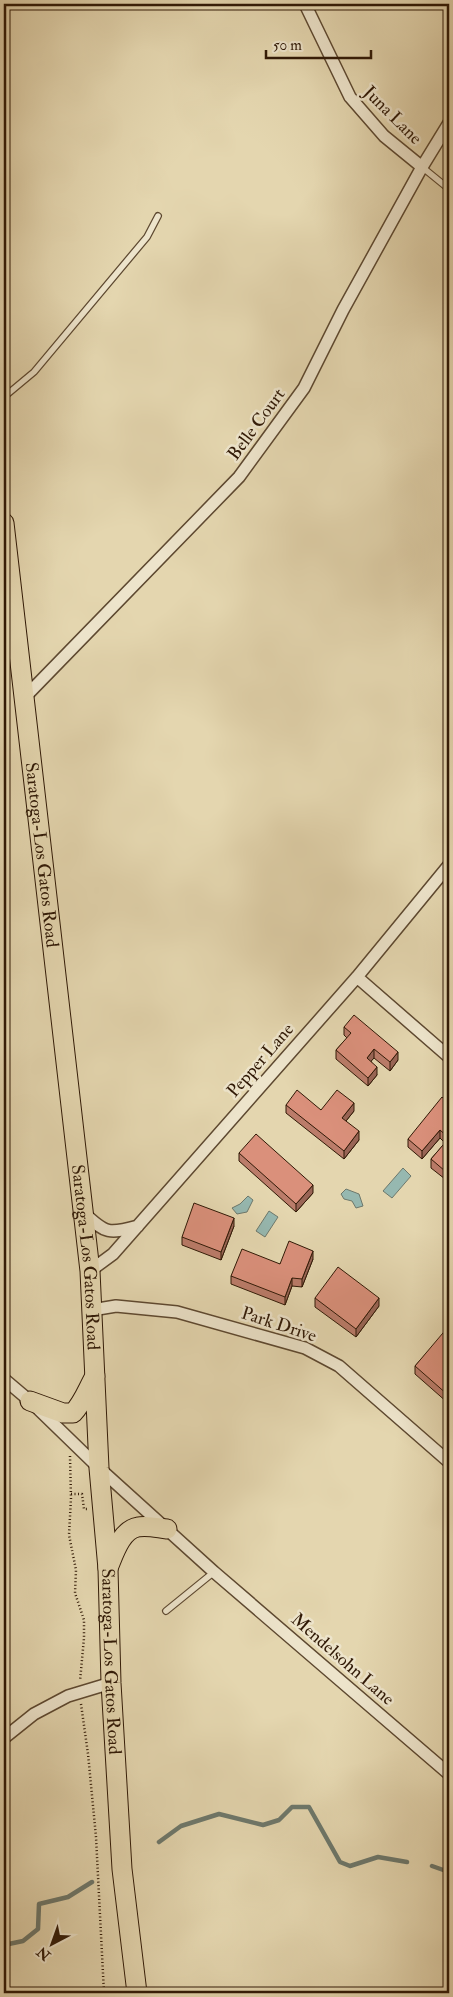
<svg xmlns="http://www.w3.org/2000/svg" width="453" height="1997" viewBox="0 0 453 1997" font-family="'IM FELL Double Pica',serif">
	<rect width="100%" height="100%" fill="#e4d6af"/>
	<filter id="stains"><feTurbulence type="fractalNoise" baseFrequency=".004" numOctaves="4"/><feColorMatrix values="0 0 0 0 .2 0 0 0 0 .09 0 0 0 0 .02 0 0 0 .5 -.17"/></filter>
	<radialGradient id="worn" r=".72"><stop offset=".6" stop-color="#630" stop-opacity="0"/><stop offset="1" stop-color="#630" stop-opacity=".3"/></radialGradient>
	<!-- water -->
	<path fill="#96b8b0" stroke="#6d786c" d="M403,1168L411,1176L392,1198L383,1191Z
		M346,1189L359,1194L363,1206L356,1208L352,1201L344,1199L341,1194Z
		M248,1196L253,1200L247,1212L237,1214L232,1208L240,1204Z
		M269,1211L278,1217L265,1237L256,1231Z"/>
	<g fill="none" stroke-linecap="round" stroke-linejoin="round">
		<!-- stream -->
		<path stroke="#6d786c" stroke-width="4.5" d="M159,1842L181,1826L219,1814L263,1825L279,1820L292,1807H309L340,1862L350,1866L378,1857L407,1862
			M432,1866L449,1872
			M4,1945L23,1941L38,1929L39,1904L68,1897L92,1882"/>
		<defs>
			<path id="lane" d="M422,167L449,189
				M4,397L34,372L147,237L158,216
				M166,1611L214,1572"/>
			<path id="street" d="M305,4L350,97L384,136L422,167
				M24,698L239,477L304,388L343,310L422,167L449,123
				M357,977L449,1057
				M84,1213C106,1234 109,1234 138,1226
				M90,1271L113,1254L357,977L449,865
				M92,1310L116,1306L177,1312L305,1348L339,1366L449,1462
				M4,1379L30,1401L99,1468L214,1572L449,1774
				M4,1738L34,1714L68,1696L111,1683"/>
			<g id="primary">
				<path id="s1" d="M4,523L90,1271L99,1468L108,1569L111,1683L122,1869L137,1993"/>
				<path d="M30,1401L63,1413H73C83,1403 88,1388 95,1376"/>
				<path d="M108,1568C114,1554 121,1530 138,1527C147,1525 158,1528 167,1529"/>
			</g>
		</defs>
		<!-- lane casing -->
		<use href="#lane" stroke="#5d4830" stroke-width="8"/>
		<!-- street casing -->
		<use href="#street" stroke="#5d4830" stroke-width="14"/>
		<!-- primary casing -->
		<use href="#primary" stroke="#301906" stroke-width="21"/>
		<!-- path -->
		<path stroke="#301906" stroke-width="2.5" stroke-dasharray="1 2.5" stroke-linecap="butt" d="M70,1456L71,1498L69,1535L76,1570L75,1593L84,1620V1638L80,1681
			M71,1494H82L84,1509H88
			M81,1704L88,1754L96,1837L104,1993"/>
		<!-- lane -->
		<use href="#lane" stroke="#ede4cb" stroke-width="5.5"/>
		<!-- street -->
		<use href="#street" stroke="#ede4cb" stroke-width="11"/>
		<!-- primary -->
		<use href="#primary" stroke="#e4d6af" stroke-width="19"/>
	</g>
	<!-- wall -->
	<path fill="#bb7c6a" stroke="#301906" d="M344,1027L398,1060L390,1071L374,1058L371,1061L377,1075L368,1086L336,1059V1050L347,1038L344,1035Z
		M449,1103V1173L445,1179L431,1168V1159L445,1143L440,1138L422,1159L408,1147V1139Z
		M286,1105L321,1110L354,1111L346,1121L359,1140L344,1159L286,1113Z
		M239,1153L313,1193L296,1212L239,1161Z
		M234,1226L221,1260L182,1245V1237Z
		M313,1259L302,1287L292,1286L285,1305L231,1284V1276L280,1264Z
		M315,1298L379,1306L356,1337L315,1307Z
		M449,1328L448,1403L415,1374V1366Z"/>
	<!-- shaded-wall -->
	<path fill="#996556" stroke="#301906" d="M374,1049V1058L367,1066V1058Z
		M398,1052V1060L390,1071V1062Z
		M377,1067V1075L368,1086V1078Z
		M354,1103V1111L342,1126V1118Z
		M440,1130V1138L422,1159V1151Z
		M359,1131V1140L344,1159V1151Z
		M449,1165V1173L445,1179V1171Z
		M313,1185V1193L296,1212V1204Z
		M234,1218V1226L221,1260V1252Z
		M313,1251V1259L302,1287V1279Z
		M292,1278V1286L285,1305V1297Z
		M379,1298V1306L356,1337V1329Z"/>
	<!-- building -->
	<path fill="#da907b" stroke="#301906" d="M354,1015L398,1052L390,1062L374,1049L367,1058L377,1067L368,1078L336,1050L351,1033L344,1027Z
		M297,1090L321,1110L337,1090L354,1103L342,1118L359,1131L344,1151L286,1105Z
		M442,1097L449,1103V1165L445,1171L431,1159L449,1138L440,1130L422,1151L408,1139Z
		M256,1134L313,1185L296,1204L239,1153Z
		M194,1203L234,1218L221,1252L182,1237Z
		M289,1241L313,1251L302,1279L292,1278L285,1297L231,1276L242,1249L280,1264Z
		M338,1267L379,1298L356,1329L315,1298Z
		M448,1327L449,1328V1394L448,1395L415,1366Z"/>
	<g text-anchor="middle" stroke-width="5" stroke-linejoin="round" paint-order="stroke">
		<!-- street labels -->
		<g font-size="18" fill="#301906" stroke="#ede4cb">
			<text transform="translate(393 115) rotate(45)" y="6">Juna Lane</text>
			<text transform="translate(256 424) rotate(-54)" y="6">Belle Court</text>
			<text dy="6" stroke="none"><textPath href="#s1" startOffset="334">Saratoga-Los Gatos Road</textPath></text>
			<text transform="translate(260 1060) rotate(-49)" y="6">Pepper Lane</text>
			<text dy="6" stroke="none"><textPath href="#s1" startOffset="739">Saratoga-Los Gatos Road</textPath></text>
			<text transform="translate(279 1324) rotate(18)" y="6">Park Drive</text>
			<text transform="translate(343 1659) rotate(41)" y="6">Mendelsohn Lane</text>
			<text dy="6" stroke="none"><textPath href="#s1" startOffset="1144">Saratoga-Los Gatos Road</textPath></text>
		</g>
	</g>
	<!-- margin -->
	<rect width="453" height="1997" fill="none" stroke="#e4d6af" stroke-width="20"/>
	<rect x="5" y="5" width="443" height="1987" fill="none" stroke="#301906" stroke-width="2.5"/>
	<rect x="10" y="10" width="433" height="1977" fill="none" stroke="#301906"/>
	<!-- north arrow -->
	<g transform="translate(52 1944) rotate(221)" stroke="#ede4cb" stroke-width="4" paint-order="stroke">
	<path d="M0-4L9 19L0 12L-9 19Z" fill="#301906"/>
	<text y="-8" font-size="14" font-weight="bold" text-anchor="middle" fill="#301906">N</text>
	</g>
	<!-- scale -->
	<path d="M266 50v8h105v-8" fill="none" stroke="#301906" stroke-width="2.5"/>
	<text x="273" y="50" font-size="15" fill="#301906" stroke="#ede4cb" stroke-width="4" paint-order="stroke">50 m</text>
	<rect width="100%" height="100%" filter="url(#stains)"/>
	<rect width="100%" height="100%" fill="url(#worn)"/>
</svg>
